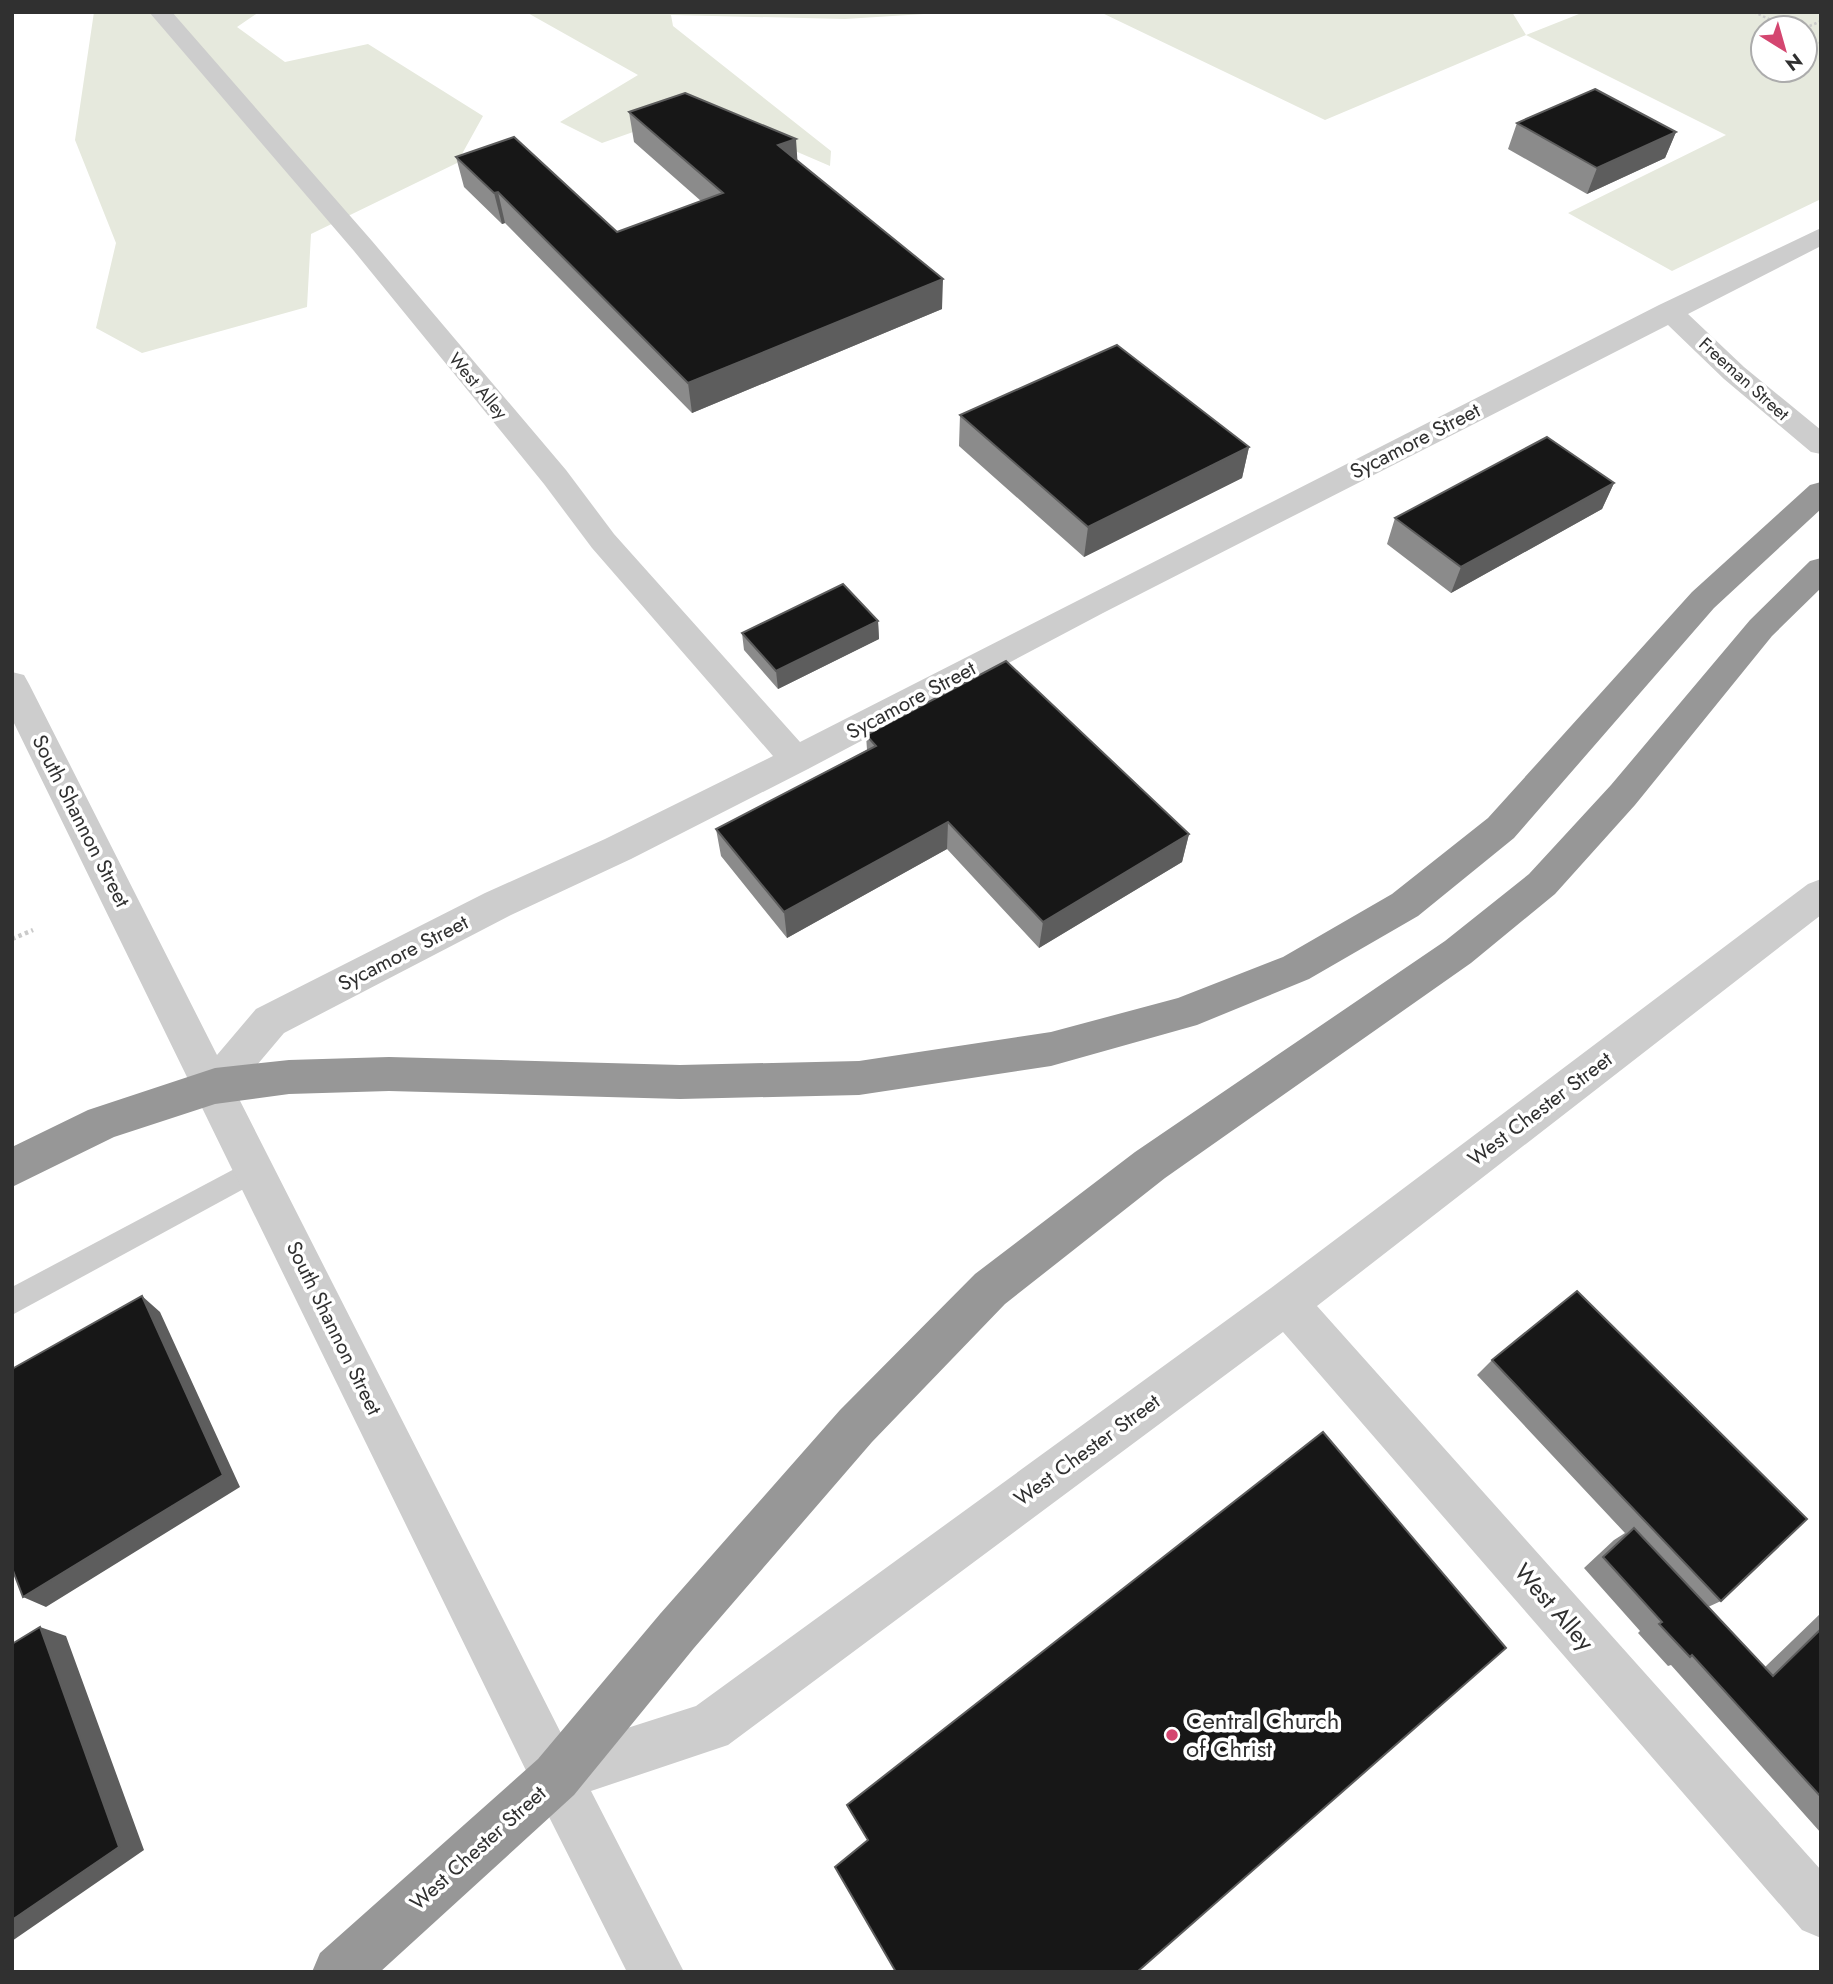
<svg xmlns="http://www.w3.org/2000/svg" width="1833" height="1984" viewBox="0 0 1833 1984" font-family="Jost,sans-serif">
	<rect width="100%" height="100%" fill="#fff"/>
	<!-- green -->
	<path fill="#e6e9dd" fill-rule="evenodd" d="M94,12H259L237,27L285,62L368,44L483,116L457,163L311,234L307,307L142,353L96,328L116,243L75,140Z
		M526,12H939L940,13L845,19L671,15L673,26L831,151L830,166L698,109L602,143L560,122L638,75Z
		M1100,12H1512L1526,35L1584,12H1821V199L1672,271L1568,213L1726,135L1526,35L1325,120ZM1763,28H1805V70H1763Z"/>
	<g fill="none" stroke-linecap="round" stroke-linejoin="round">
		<!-- path-far1 -->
		<path stroke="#cacaca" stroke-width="2.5" stroke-dasharray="2.5 2.5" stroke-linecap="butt" d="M1754,12L1788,28
			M1805,28L1821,21
			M1805,36L1821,43"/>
		<!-- path -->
		<path stroke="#cacaca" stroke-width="4.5" stroke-dasharray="3.5 3.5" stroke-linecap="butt" d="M12,939L33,930"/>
		<!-- lane -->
		<path fill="#cdcdcd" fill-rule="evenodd" d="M255,1158L264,1162L268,1170L264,1178L12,1315V1287Z"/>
		<!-- street -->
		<path fill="#cdcdcd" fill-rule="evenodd" d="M149,12H172L372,241L566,470L614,534L800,742L1659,305L1821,228V246L1688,314L1744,367L1821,430V454L1811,452L1724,379L1668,325L1103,613L808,769L631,859L511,915L284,1033L235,1091L568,1747L696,1706L1271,1288L1808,884L1821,879V915L1317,1306L1821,1870V1938L1802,1930L1283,1332L728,1745L591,1791L684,1972H627L538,1795L12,719V672L24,675L29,684L217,1055L256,1009L485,893L605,839L773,756L592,548L544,484L354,251Z"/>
		<!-- highway -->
		<path fill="#979797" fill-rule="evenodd" d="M1821,482V509L1714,608L1514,838L1418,916L1309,979L1197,1025L1051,1066L859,1095L680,1099L389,1091L289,1094L215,1104L114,1137L12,1187V1147L88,1110L215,1068L289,1060L389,1057L680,1065L859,1061L1051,1032L1178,998L1283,957L1392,894L1488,818L1692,592L1810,485Z
			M1821,558V588L1772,636L1635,805L1555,894L1471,963L1165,1178L1005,1304L872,1442L694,1648L574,1795L380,1972H312L320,1953L538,1759L660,1614L840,1410L975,1274L1135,1152L1445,941L1529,874L1611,785L1750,620L1810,561Z"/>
	</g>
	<!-- wall -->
	<path fill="#8b8b8b" d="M629,112L797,160L942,309L692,413L505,223L502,224L464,187L456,157L617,232L701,201L634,142Z
		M1517,123L1676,132L1665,158L1587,194L1508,149Z
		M960,415L1249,447L1242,478L1084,557L959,446Z
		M1614,483L1602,509L1451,593L1387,544L1395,518Z
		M878,621L879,639L778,689L744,650L742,633Z
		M866,735L1189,834L1182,862L1039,948L947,849L787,938L721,856L716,829L867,750Z
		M1492,1360L1721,1601L1708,1607L1765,1667L1821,1613V1833L1671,1665L1668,1666L1638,1633L1640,1631L1584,1568L1614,1540L1625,1533L1477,1375Z"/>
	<!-- shaded-wall -->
	<path fill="#5d5d5d" d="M1676,132L1665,158L1587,194L1597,168Z
		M796,139L798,169L778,145Z
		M498,192L505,223L502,224L494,193Z
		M943,279L942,309L692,413L688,383Z
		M1249,447L1242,478L1084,557L1088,527Z
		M1614,483L1602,509L1451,593L1461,567Z
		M878,621L879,639L778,689L776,671Z
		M948,822L947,849L787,938L784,912Z
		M1189,834L1182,862L1039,948L1043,922Z
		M142,1296L160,1312L240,1487L46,1607L23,1597Z
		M40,1627L66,1636L144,1850L12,1941V1920Z"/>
	<!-- building -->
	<path fill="#171717" stroke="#5d5d5d" stroke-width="2" d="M1595,89L1676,132L1597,168L1517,123Z
		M685,93L796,139L778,145L943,279L688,383L498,192L494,193L456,157L514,137L617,232L723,193L629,112Z
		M1117,345L1249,447L1088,527L960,415Z
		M1547,437L1614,483L1461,567L1395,518Z
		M843,584L878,621L776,671L742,633Z
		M1006,661L1189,834L1043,922L948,822L784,912L716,829L876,746L866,735Z
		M1577,1291L1807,1519L1721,1601L1492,1360Z
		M142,1296L223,1475L23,1597L12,1568V1369Z
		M1323,1432L1506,1648L1137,1972H896L835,1867L868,1840L847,1805Z
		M1634,1528L1773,1676L1821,1629V1797L1692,1655L1690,1657L1659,1624L1662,1622L1603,1557Z
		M40,1627L119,1847L12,1920V1644Z"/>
	<!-- markers -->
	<circle fill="#d44670" stroke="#fff" stroke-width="2.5" cx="1172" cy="1735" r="7"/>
	<g text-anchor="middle" stroke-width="7" stroke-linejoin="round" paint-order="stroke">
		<!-- far-street labels -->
		<g font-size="18" fill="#303030" stroke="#fff">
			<text transform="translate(1744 379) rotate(42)" y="6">Freeman Street</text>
			<text transform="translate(478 386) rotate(50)" y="6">West Alley</text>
		</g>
		<!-- street labels -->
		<g font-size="21" fill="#303030" stroke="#fff">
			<text transform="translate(1415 441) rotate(-27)" y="7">Sycamore Street</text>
			<text transform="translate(911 700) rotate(-28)" y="7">Sycamore Street</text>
			<text transform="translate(81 821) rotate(63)" y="7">South Shannon Street</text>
			<text transform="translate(403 953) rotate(-27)" y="7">Sycamore Street</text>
			<text transform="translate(1540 1109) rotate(-37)" y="7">West Chester Street</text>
			<text transform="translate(334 1328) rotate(64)" y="7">South Shannon Street</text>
			<text transform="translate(1087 1450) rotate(-36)" y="7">West Chester Street</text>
			<text transform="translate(478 1848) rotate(-42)" y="7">West Chester Street</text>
		</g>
		<!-- near-street labels -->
		<g font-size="24" fill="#303030" stroke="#fff">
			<text transform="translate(1554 1607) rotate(49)" y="8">West Alley</text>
		</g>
		<!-- near-poi labels -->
		<g font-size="24" fill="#303030" stroke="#fff" text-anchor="start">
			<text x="1186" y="1729">Central Church<tspan x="1186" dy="28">of Christ</tspan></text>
		</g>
	</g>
	<!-- border -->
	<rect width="1833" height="1984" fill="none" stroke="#303030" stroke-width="28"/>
	<!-- north arrow -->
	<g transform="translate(1784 49) rotate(143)"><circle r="33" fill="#ffffff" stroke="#acacac" stroke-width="2"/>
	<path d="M0-5L12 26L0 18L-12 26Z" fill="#d44670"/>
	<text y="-10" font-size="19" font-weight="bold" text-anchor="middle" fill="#303030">N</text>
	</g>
</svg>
